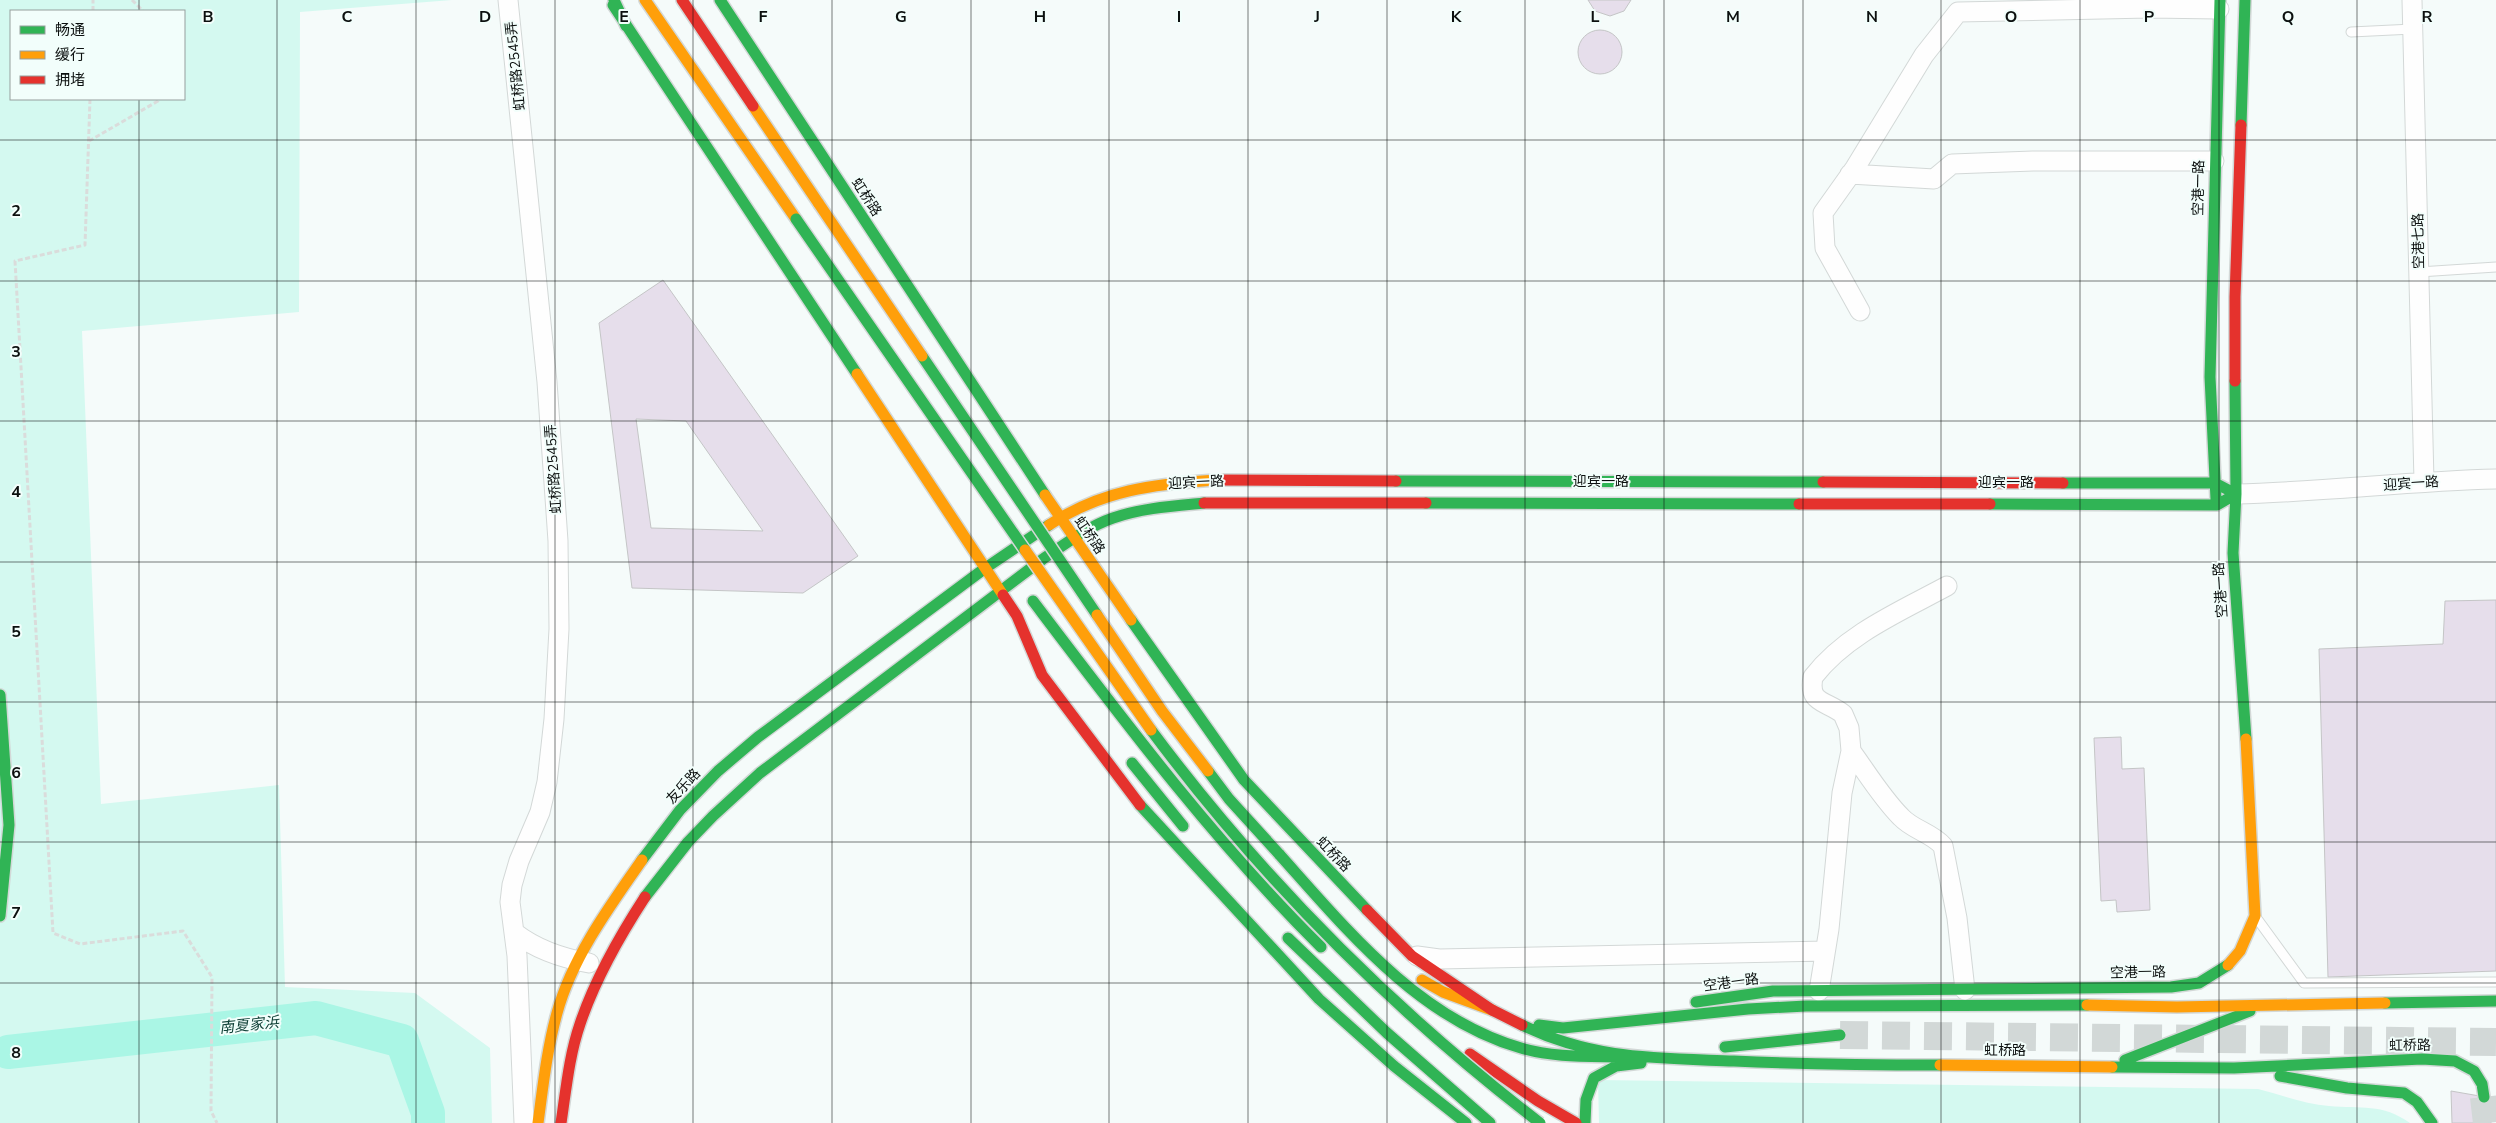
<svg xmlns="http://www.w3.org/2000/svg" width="2496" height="1123" viewBox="0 0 2496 1123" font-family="'Nunito Sans','Noto Sans SC',sans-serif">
	<rect width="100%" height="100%" fill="#f5fbfa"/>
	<!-- green -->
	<path fill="#d4f9f0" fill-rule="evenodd" d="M0,0H452L300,12L299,312L82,331L101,804L279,785L285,987L415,993L490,1048L492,1123H0ZM11,11H184V99H11Z
		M1598,1080L2258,1089C2281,1095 2306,1104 2329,1106C2361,1109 2382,1103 2410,1123H1599Z"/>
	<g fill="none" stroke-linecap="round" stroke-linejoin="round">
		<!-- river -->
		<path stroke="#aaf6e5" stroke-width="34" d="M8,1052L316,1018L402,1041L428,1113V1123"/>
	</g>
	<!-- building -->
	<path fill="#e6deeb" stroke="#c4c5c6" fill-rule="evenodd" d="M1588,0H1631L1624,11L1610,16L1595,11Z
		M1578 52a22 22 0 1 1 44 0a22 22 0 1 1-44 0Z
		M663,280L858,556L803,593L632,588L599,323ZM636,419L686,421L763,531L651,528Z
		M2496,600V971L2328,977L2319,649L2443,644L2445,601Z
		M2121,737L2122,769L2144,768L2150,910L2117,912L2116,900L2101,901L2094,738Z
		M2451,1091L2491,1098V1123H2452Z"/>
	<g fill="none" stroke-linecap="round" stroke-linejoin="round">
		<!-- primary-tunnel -->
		<path stroke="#d2d8d7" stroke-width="28" stroke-dasharray="28 14" stroke-linecap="butt" d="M1840,1035L2496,1042
			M2484,1097L2487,1123"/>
		<defs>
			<path id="lane" d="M2351,32L2413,29
				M2419,272L2496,267
				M2258,920L2304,983L2496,982"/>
			<path id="street" d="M508,0L547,382L558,541L559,629L554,719L547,782L540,812L519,861L512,885L510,902L517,956L524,1123
				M2412,0L2424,481
				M1850,174L1934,179L1952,164L2033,161H2214
				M1860,311L1825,248L1823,213L1855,168L1924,55L1958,12L2149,8L2219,9
				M2236,494C2323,492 2409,481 2496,479
				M1851,751C1867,773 1882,798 1901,817C1913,830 1932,833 1943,846L1957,918L1965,990
				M515,933C537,950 561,958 589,963
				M1417,956L1439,959L1825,951
				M1819,991L1829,929L1842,793L1851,751L1849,728L1843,714C1825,700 1808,704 1813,677C1846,634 1901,611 1947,586"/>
			<path id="fast" d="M614,0L626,26
				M720,0L1045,495
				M613,5L857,374
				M2241,125L2245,0
				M2235,381L2236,494L2233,553L2246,739
				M1396,481L1823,482
				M2063,483H2215L2236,494
				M2216,499L2210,377L2220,0
				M1426,503L1799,504
				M1990,504L2217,505L2236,494
				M1033,601C1124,721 1214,841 1321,947
				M1131,620L1244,780L1367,910
				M0,695L9,825L0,916
				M1132,763L1183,826
				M1140,805L1319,999L1394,1066L1466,1123
				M1279,854C1347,930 1419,1019 1521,1048C1554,1058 1591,1056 1626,1057
				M642,860L680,810L718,771L758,737L984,569L1049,525
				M645,897L688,842L713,816L760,773L1043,559C1065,544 1087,527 1113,518C1142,508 1173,506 1204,503
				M1288,938L1387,1033L1490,1123
				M1696,1002L1773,991L2171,987L2199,983L2228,965
				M2385,1003L2496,1001
				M1522,1025C1593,1060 1657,1058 1734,1061C1802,1064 1871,1065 1940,1065
				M1539,1025L1563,1028L1748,1009L1806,1006L2087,1005
				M1725,1047L1840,1035
				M2125,1060L2250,1011
				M2112,1067L2234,1068L2422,1059L2455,1061L2474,1071L2482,1084L2484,1097
				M2280,1076L2347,1088L2404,1093L2417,1102L2432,1123
				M1585,1123L1586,1100L1594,1078L1616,1066L1641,1063"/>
			<path id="slow" d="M645,0L796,219
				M753,106L819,204
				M857,374L1003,595
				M1045,495L1131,620
				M1049,525C1102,490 1154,484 1216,480
				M2228,965L2240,951L2255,916L2246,739
				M1422,980L1443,992L1492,1010
				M2087,1005L2177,1007L2385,1003
				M1940,1065L2112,1067
				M538,1123C543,1086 547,1049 557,1013C572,958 609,907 642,860"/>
			<path id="jam" d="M682,0L753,106
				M2235,381V297L2241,125
				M1216,480L1396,481
				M1823,482L2063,483
				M1204,503H1426
				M1799,504H1990
				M1003,595L1017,616L1042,675L1140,805
				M1367,910L1412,956L1492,1010L1522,1025
				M1470,1054L1538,1101L1576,1123
				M561,1123C566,1090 569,1056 580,1024C595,979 619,937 645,897"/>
		</defs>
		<!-- lane casing -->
		<use href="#lane" stroke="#d3d8d7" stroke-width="11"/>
		<!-- street casing -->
		<use href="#street" stroke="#d3d8d7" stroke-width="21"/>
		<!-- fast casing -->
		<use href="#fast" stroke="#d3d8d7" stroke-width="14"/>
		<!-- slow casing -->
		<use href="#slow" stroke="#d3d8d7" stroke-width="14"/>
		<!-- jam casing -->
		<use href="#jam" stroke="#d3d8d7" stroke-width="14"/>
		<!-- path -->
		<path stroke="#dadcdb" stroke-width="3" stroke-dasharray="5 2.5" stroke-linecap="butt" d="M132,0L143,11
			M93,11V0
			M90,99L85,245L15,261L53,933L80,944L183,931L212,977L211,1111L217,1123
			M89,141L158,101L159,99"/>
		<!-- lane -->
		<use href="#lane" stroke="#fefefe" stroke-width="9"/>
		<!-- street -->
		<use href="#street" stroke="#fefefe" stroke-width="19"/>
		<!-- fast -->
		<use href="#fast" stroke="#30b455" stroke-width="11"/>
		<!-- slow -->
		<use href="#slow" stroke="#ff9f0a" stroke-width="11"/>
		<!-- jam -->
		<use href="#jam" stroke="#e5322d" stroke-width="11"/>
		<defs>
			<path id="fast-bridge" d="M796,219L1025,550
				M922,356L1097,615
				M1151,730C1262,879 1393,1010 1540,1123
				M1208,771L1229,799L1279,854"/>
			<path id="slow-bridge" d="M819,204L922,356
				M1025,550L1151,730
				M1097,615L1162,711L1208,771"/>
		</defs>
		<!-- fast-bridge casing -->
		<use href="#fast-bridge" stroke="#d4d7d7" stroke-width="14" stroke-linecap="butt"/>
		<!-- slow-bridge casing -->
		<use href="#slow-bridge" stroke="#d4d7d7" stroke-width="14" stroke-linecap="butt"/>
		<!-- fast-bridge -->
		<use href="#fast-bridge" stroke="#30b455" stroke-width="11"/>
		<!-- slow-bridge -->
		<use href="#slow-bridge" stroke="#ff9f0a" stroke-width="11"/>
	</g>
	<!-- grid -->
	<path fill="none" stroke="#0c100f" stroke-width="1" stroke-opacity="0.55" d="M139,0V11M277,0V1123M416,0V1123M555,0V1123M693,0V1123M832,0V1123M971,0V1123M1109,0V1123M1248,0V1123M1387,0V1123M1525,0V1123M1664,0V1123M1803,0V1123M1941,0V1123M2080,0V1123M2219,0V1123M2357,0V1123M139,99V1123M0,140H2496M0,281H2496M0,421H2496M0,562H2496M0,702H2496M0,842H2496M0,983H2496"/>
	<g text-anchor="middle" stroke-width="4" stroke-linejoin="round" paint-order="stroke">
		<!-- street labels -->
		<g font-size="14" fill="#0c100f" stroke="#f2fefb">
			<text transform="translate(515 66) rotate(-96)" y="5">虹桥路2545弄</text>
			<text transform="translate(2198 188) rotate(-89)" y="5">空港一路</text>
			<text transform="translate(867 197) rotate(57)" y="5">虹桥路</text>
			<text transform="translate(2418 241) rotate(-91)" y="5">空港七路</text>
			<text transform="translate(553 469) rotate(-94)" y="5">虹桥路2545弄</text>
			<text x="1601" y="486">迎宾一路</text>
			<text transform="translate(1196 482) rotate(-3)" y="5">迎宾一路</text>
			<text x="2006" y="487">迎宾一路</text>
			<text transform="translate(2411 483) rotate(-4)" y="5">迎宾一路</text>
			<text transform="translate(1090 535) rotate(56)" y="5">虹桥路</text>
			<text transform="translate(2220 590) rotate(-94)" y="5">空港一路</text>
			<text transform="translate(683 786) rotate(-47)" y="5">友乐路</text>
			<text transform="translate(1334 854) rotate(46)" y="5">虹桥路</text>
			<text transform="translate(2138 972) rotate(-1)" y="5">空港一路</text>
			<text transform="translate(1731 982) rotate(-8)" y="5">空港一路</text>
			<text transform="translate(2410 1045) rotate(-1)" y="5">虹桥路</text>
			<text x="2005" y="1055">虹桥路</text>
		</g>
		<!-- water labels -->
		<g font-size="15" font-style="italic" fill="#124239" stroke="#f2fefb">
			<text transform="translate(249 1025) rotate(-6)" y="5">南夏家浜</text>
		</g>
	</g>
	<g font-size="16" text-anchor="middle" font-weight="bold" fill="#0c100f" stroke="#f2fefb" stroke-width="4" stroke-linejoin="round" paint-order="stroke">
		<text x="208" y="22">B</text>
		<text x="347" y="22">C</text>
		<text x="485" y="22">D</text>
		<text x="624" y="22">E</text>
		<text x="763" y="22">F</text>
		<text x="901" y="22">G</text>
		<text x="1040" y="22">H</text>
		<text x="1179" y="22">I</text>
		<text x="1317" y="22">J</text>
		<text x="1456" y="22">K</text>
		<text x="1595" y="22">L</text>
		<text x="1733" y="22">M</text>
		<text x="1872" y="22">N</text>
		<text x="2011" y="22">O</text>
		<text x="2149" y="22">P</text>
		<text x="2288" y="22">Q</text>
		<text x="2427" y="22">R</text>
		<text x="16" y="216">2</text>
		<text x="16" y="357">3</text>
		<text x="16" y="497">4</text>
		<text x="16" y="637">5</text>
		<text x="16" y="778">6</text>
		<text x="16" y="918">7</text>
		<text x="16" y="1058">8</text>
	</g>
	<!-- legend -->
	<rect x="10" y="10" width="175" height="90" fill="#f2fefb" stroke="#969f9d"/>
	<rect x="20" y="26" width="25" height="8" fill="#30b455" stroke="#969f9d"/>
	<text x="55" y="35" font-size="15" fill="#0c100f">畅通</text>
	<rect x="20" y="51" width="25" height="8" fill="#ff9f0a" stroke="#969f9d"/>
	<text x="55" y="60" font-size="15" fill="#0c100f">缓行</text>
	<rect x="20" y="76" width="25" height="8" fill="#e5322d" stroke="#969f9d"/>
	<text x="55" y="85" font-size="15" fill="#0c100f">拥堵</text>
</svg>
